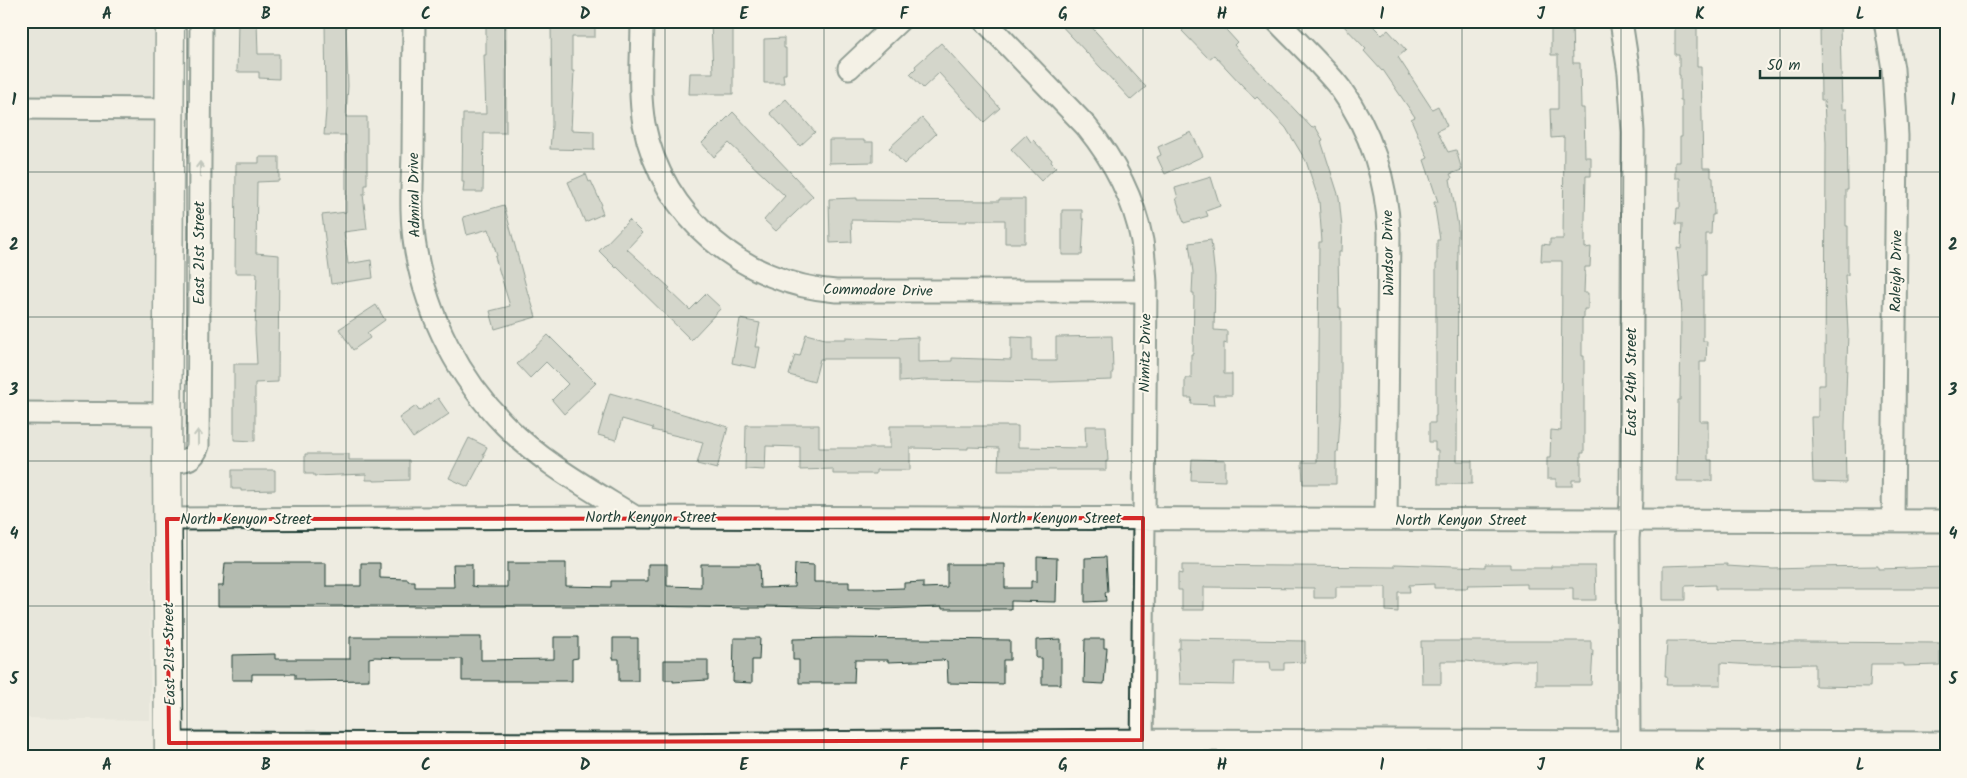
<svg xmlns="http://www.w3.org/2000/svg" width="1967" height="778" viewBox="0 0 1967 778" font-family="Kalam,sans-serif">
	<rect width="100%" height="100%" fill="#eeece1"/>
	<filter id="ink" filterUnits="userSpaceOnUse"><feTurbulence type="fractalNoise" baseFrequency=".02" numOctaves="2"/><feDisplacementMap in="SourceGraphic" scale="10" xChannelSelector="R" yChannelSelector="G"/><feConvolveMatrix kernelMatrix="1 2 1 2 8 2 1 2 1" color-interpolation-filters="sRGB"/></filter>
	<g filter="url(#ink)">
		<!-- built -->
		<path fill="#ddddd2" d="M21,21H154L150,720L21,718Z"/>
		<!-- building -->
		<path fill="#b4bbb0" stroke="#1f3d34" d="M238,21H257L258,54H279V79L259,78V72H237Z
			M325,21H346L348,86L346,117H367V185H365V194H363L367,229L344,232L348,264L371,260L373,278L331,284L322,215L346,212V135H324L326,110Z
			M486,21H506V133H484L483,192H463L464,182H462L463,114H486L484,55H486Z
			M551,21H595V37H572V71H574L571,130L594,131V150L550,149L552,125Z
			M733,21V94H689L690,73H713L711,22Z
			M1057,21H1086L1146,87L1131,100Z
			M1191,21H1218L1237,42L1234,45L1312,128L1315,126L1323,140L1321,141L1339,197L1342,227L1341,252H1338L1339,308H1341V405L1338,452H1336V484H1303L1302,462H1317L1319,242H1322L1319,201L1306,161L1286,128L1257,97L1255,99L1214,55L1209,59L1182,31Z
			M1339,21H1368L1382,35L1388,30L1406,50L1398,57L1432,109L1438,106L1447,126L1437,131L1448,152L1456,150L1462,170L1450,174L1452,178L1450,179L1458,226L1457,461H1472V484H1438V450H1435V442H1429V423H1435V416H1436V264H1437V240H1440L1434,202H1438L1424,160L1428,158L1411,119L1415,117L1383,70L1382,71L1364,51L1366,49Z
			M1572,21L1573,63H1580L1581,108H1584L1585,157H1591V176H1586L1585,219V248L1591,247L1590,267H1585L1584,293H1588V309H1584V318H1582V356H1584V453H1581V480H1572V486H1556V479H1547V458H1550L1551,430L1561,431L1562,261H1541L1542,244L1550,245V239H1563L1564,137L1551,138L1550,109H1558V55H1551V22Z
			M1675,22H1697V66H1701L1703,168H1711V177L1713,178L1714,215H1712L1711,234H1706V275H1703V341H1707L1706,362H1700V421H1708V460H1712V481H1677L1678,400H1680L1681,312H1682L1677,248L1681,249L1682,224H1676L1677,208H1680V178H1675V162H1680V137H1682V100H1680V75H1679V55H1675Z
			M1820,25H1840L1842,109H1847L1848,190H1846V226H1848V275H1845L1848,332L1845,426L1846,483L1813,482L1811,417H1818V385H1825L1826,143L1824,100H1821Z
			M784,38V48H786V74H783L784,83H764V39Z
			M941,43L1000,108L984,122L939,73L923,88L910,74L916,68L915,66Z
			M786,99L815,132L800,146L770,113Z
			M733,112L813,196L776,231L764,220L785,196L729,143L714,157L702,143Z
			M922,118L936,134L904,164L889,148Z
			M1191,132L1203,156L1165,174L1157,157L1161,155L1158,147Z
			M1026,135L1031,142L1033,140L1052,160L1051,162L1056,167L1041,181L1011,149Z
			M829,140H864V142H873V162L829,163Z
			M259,157H279V181L257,182L256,253L279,255L278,382L255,383V441L234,440V364H257L255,331L257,273H235L236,163H259Z
			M586,174L589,182L591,181L602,205L600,206L603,214L585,222L568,182Z
			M1211,177L1220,206L1206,211L1208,216L1184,223L1176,198H1178L1175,188Z
			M857,198V200L999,201V199H1025V243H1005V220H967V222L851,220L852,242L830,243L829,199Z
			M504,205L528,294H529L536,317L495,329L490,311L510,306L495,257L497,256L489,229L467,235L463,217Z
			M1062,210H1082V219H1084L1082,255H1062Z
			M629,220L642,233L627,249L670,288L668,289L690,310L706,294L721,308L691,340L617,267L616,268L599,251Z
			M1211,240L1215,277L1214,330L1227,331V344L1224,343V374H1232V395H1213L1214,405L1191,404L1192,398H1185V378H1191V354H1193L1194,293H1192L1193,272L1189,243Z
			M376,305L385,320L367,333L370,338L353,350L339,329Z
			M740,319L760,323L755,347H760L756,368L732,363Z
			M806,334L825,339H846V337L899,339V338L918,337V362L952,361V358L1011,360V337L1032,338V361H1056V337L1112,336L1113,372H1112V380L1050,382L924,380L899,382V359H820L814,382L789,375L795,355L800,356Z
			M548,335L596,383L564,414L552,400L568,384L546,362L530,378L517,364Z
			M610,393L728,427L717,469L697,464L703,442L652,430L653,428L622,419L616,440L598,435Z
			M438,398L449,414L413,438L399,418L416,406L419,411Z
			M746,425H819V448H890V426H1018V447L1086,448L1085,426H1106L1108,461H1106V470H998L999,448L968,447V449L910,448V470H876V474H833V469L800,470V447L766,446L765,470L745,469Z
			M469,438L487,447L483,455H485L468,487L449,478Z
			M305,454H349V460H409V480L374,481V480H366V474L314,476V474H305Z
			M1192,459L1225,460V481L1191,480Z
			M232,470H275V490L241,491V489H232Z
			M1037,557L1057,558L1056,602L1011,601V609H942V607L881,609L766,606V608H746L648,606H218V586H223L225,563H326V586H361V563H380V578L408,579V581H415V587H454L453,564H472V586L478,587H507V563H566V586L611,587V581H648V564H667V586L701,587V564H759L760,588L794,587L795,564L814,565V582H849V588H874V589L904,588V583L923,582V588L947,587V564H1005V588H1031V581H1037Z
			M1106,557L1108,592H1105L1106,601L1085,602V558Z
			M1395,564L1485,567V564H1510V568H1551V566H1595L1596,600H1573V588H1527V584L1468,585L1467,588H1434V584L1409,585L1410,592H1398V612L1386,611V587H1336V598H1314V588L1204,587V610H1182V590H1178V573L1182,574V565L1395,567Z
			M1727,564V566L1773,569L1809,568V567L1878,566V569L1946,567V589H1715V585L1685,586V600H1663V566Z
			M350,637H481V660L554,659V637H578V658L572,659V681H462V659H402V658L375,657L369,658V680L303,681V679H295V674H252V680H232V655L275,654V659H350Z
			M613,638H638V681H619V659H613Z
			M734,638H760L759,660H752V683L733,682Z
			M836,638L1010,640V660H1003V684L948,683L947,661L942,660L888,662V660H855L854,683H799V660H793V639Z
			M1061,639V684H1042V658H1036V640Z
			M1085,639H1104V648H1107L1104,684L1084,683Z
			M1180,639L1305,641V662L1284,663V670H1271L1270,662H1235L1234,685L1180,684L1178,648H1180Z
			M1421,641H1591V650H1593L1591,685H1536V661H1511L1502,663H1475V662L1467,661H1441V684H1422Z
			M1667,641L1940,643V665L1904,666V664H1871L1870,687L1815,686V664L1755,665L1721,663V685H1666L1667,676H1665Z
			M664,660H708V680L673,682V680H664Z"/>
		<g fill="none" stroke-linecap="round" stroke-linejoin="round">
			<defs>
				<path id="minor" d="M414,21C414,66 413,110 413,154C412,187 410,220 416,252C428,318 459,378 505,425C542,463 590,489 635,517
					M642,21C642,55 638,90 644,124C662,217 743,284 836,291H1146
					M985,21L1086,126C1113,159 1134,199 1142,241C1144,255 1145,269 1146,283L1142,757
					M1277,21C1298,43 1321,64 1340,88C1371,130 1387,182 1389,233L1386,519
					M1621,21L1629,73L1633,132L1631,501L1628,539L1629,743
					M1885,21L1893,69L1897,136L1893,521
					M849,68L899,21
					M21,108L170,109
					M21,413L168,414
					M167,462C182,460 193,463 198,446L201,21
					M167,519L635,517L1946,521
					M169,743L652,744L1142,740L1946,743"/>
				<path id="major" d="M169,757L167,462L170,21"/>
			</defs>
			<!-- minor casing -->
			<use href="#minor" stroke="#1f3d34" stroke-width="25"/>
			<!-- major casing -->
			<use href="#major" stroke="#1f3d34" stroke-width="31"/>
			<!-- minor -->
			<use href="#minor" stroke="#fbf7ec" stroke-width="21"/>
			<!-- major -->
			<use href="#major" stroke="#fbf7ec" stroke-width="28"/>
		</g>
		<!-- one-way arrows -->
		<defs><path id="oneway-shaft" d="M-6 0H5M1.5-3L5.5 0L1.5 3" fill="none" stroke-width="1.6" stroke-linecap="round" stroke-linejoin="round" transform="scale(1.25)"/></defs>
		<g stroke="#8d9a90">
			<use href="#oneway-shaft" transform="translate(200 169) rotate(-90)"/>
			<use href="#oneway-shaft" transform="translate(198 437) rotate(-90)"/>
		</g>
	</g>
	<!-- marked area -->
	<path d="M0 0H1967V778H0ZM1143,518L1142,740L169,743L167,519Z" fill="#eeece1" fill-opacity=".55" fill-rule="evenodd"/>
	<path fill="none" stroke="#d62828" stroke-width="4" stroke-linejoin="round" d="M1143,518L1142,740L169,743L167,519Z"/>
	<!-- grid -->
	<path fill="none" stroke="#1f3d34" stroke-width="1" stroke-opacity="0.55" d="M187,21V757M346,21V757M505,21V757M665,21V757M824,21V757M983,21V757M1143,21V757M1302,21V757M1462,21V757M1621,21V757M1780,21V757M21,172H1946M21,317H1946M21,461H1946M21,606H1946"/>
	<g text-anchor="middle" stroke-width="4" stroke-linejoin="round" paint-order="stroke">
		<!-- street labels -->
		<g font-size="15" fill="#1f3d34" stroke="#fbf7ec">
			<text transform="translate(414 195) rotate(-91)" y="5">Admiral Drive</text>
			<text transform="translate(199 253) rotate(-90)" y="5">East 21st Street</text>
			<text transform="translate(1388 253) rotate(-91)" y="5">Windsor Drive</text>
			<text transform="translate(1896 271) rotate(-89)" y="5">Raleigh Drive</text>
			<text transform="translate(878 290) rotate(1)" y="5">Commodore Drive</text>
			<text transform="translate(1145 353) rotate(-89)" y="5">Nimitz Drive</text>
			<text transform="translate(1631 382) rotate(-90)" y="5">East 24th Street</text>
			<text x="651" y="522">North Kenyon Street</text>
			<text x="1056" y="523">North Kenyon Street</text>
			<text x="246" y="524">North Kenyon Street</text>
			<text x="1461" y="525">North Kenyon Street</text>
			<text transform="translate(169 654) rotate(-91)" y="5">East 21st Street</text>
		</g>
	</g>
	<!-- margin -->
	<rect width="1967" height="778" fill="none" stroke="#fbf7ec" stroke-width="55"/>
	<!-- scale -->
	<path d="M1760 70v8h120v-8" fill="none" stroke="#1f3d34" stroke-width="2.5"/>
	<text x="1767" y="70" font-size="15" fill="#1f3d34" stroke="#fbf7ec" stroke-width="4" paint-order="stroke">50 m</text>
	<rect x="28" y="28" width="1912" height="722" fill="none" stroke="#1f3d34" stroke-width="2"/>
	<g font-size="16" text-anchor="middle" font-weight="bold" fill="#1f3d34">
		<text x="107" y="19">A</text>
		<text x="266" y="19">B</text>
		<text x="426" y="19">C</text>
		<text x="585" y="19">D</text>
		<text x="744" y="19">E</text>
		<text x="904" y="19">F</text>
		<text x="1063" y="19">G</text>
		<text x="1222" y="19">H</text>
		<text x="1382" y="19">I</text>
		<text x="1541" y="19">J</text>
		<text x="1700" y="19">K</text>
		<text x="1860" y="19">L</text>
		<text x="14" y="105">1</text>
		<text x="1953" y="105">1</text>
		<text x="14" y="250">2</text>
		<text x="1953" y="250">2</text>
		<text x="14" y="395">3</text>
		<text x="1953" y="395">3</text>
		<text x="14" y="539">4</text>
		<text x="1953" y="539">4</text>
		<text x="14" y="684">5</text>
		<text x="1953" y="684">5</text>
		<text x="107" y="770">A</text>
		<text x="266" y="770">B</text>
		<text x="426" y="770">C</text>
		<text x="585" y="770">D</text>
		<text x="744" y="770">E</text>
		<text x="904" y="770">F</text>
		<text x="1063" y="770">G</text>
		<text x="1222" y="770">H</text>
		<text x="1382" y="770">I</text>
		<text x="1541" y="770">J</text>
		<text x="1700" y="770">K</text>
		<text x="1860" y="770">L</text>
	</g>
</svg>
